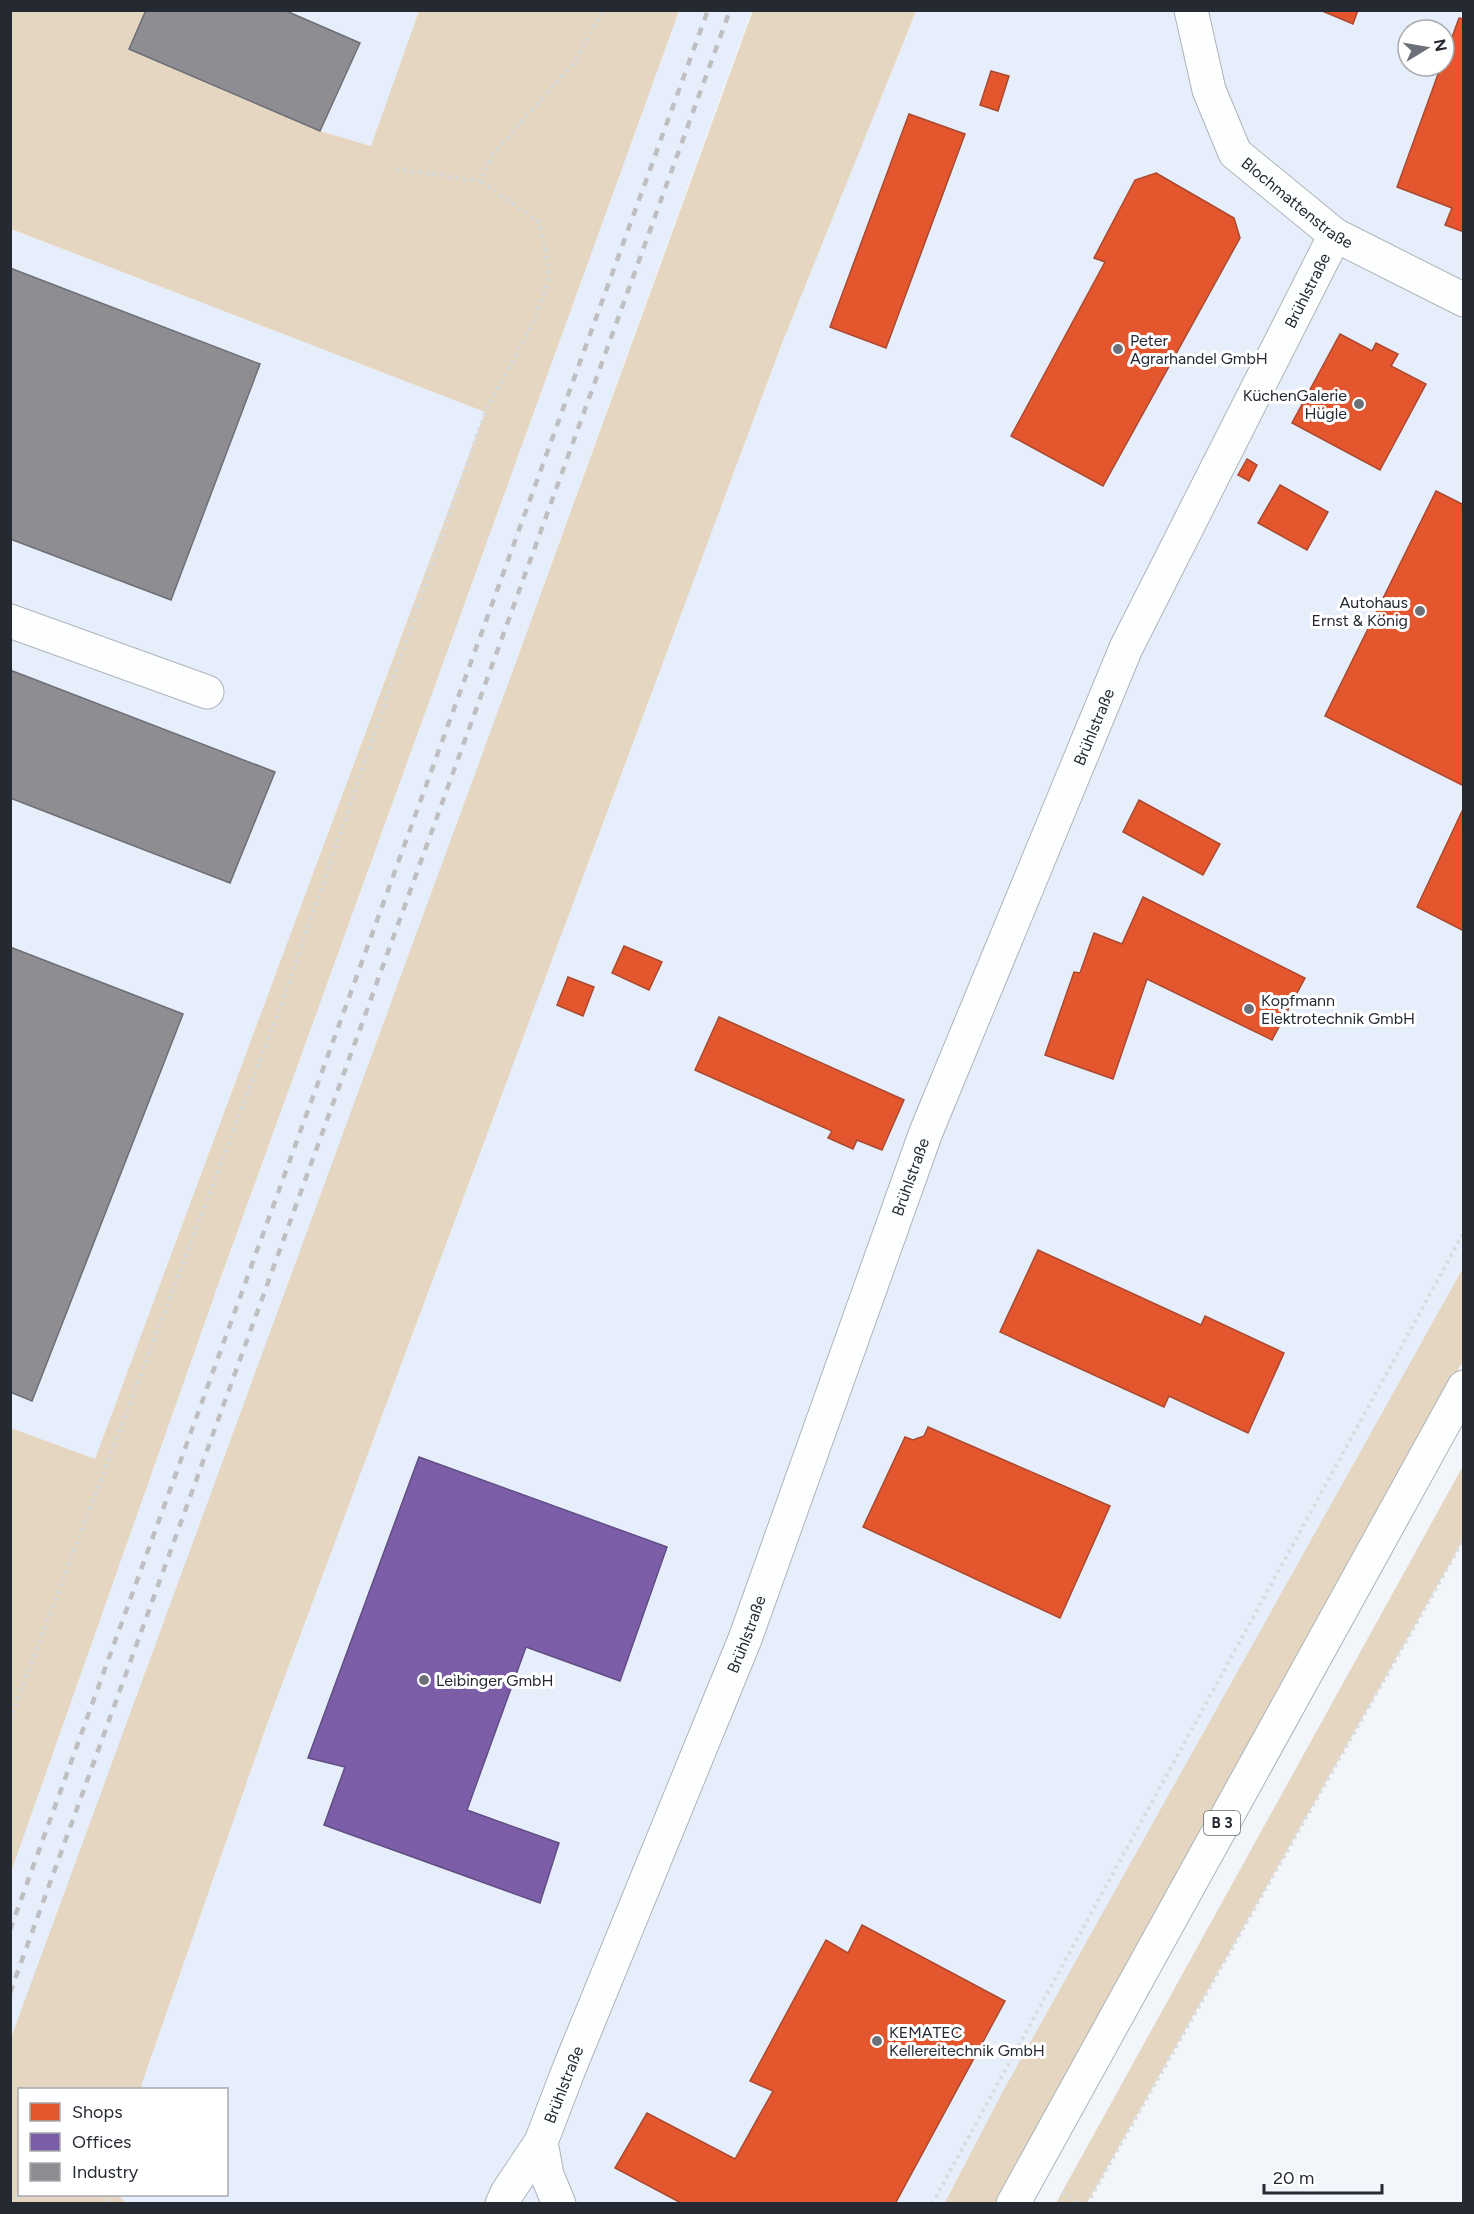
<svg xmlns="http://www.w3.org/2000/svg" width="1474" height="2214" viewBox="0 0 1474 2214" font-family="Figtree,sans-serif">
	<rect width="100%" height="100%" fill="#f2f5fa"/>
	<!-- built -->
	<path fill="#e6eefb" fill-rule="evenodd" d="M146,11H419L372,146L320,131L129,49Z
		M679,11H751L277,1324L11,2040V1872L217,1288Z
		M916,11H1463V1268L1003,2091L944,2203L126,2204L118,2195L226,2194V2090L140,2089L266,1727L781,346ZM1408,30H1444V66H1408Z
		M10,229L485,412L95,1459L11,1428Z"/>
	<!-- green -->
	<path fill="#e4d6c1" d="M753,10L916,11L781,346L266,1727L140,2089L20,2090V2194L118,2195L126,2203H11V2038L512,673Z
		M11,11H146L130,49L320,131L371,146L419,11H679L217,1288L11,1872V1428L95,1459L485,412L11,229Z
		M1463,1268V1361L1000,2203L944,2204L1003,2091Z
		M1463,1466L1462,1542L1087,2203H1056Z"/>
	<!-- shops -->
	<path fill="#e4572e" stroke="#aa492f" stroke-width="1.5" d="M1320,10H1358L1353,24Z
		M1459,18L1464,19V232L1445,225L1452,208L1397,187L1441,66H1444V59Z
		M991,71L1009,76L998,111L980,105Z
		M909,114L965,134L886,348L830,327Z
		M1156,173L1234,218L1240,238L1103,486L1011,436L1105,262L1094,258L1135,180Z
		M1340,334L1372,351L1376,343L1398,354L1391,366L1426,384L1380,470L1292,423Z
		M1247,459L1257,465L1249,481L1238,475Z
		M1280,485L1328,512L1307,550L1258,523Z
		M1436,491L1464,505V786L1325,716Z
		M1139,800L1220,844L1203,875L1123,832Z
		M1464,807V931L1417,907Z
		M1143,897L1305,978L1272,1040L1147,979L1113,1079L1045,1055L1074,972L1080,973L1094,933L1122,944Z
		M624,946L662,962L649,990L612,973Z
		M568,977L594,987L583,1016L557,1005Z
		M719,1017L904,1100L882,1150L857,1140L853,1149L828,1138L832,1131L695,1070Z
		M1038,1250L1201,1325L1205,1316L1284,1353L1248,1433L1169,1396L1164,1407L1000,1332Z
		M928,1427L1110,1506L1060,1618L863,1527L905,1437L913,1440L924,1436Z
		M862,1925L1005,2001L895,2204H683L615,2168L647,2113L735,2159L773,2091L750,2081L826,1940L848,1953Z"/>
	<!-- offices -->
	<path fill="#7b5ea7" stroke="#614e84" stroke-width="1.5" d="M419,1457L667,1547L620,1681L526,1647L467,1810L559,1843L540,1903L324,1825L345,1767L308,1758Z"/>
	<!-- industry -->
	<path fill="#8d8d92" stroke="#6e6f75" stroke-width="1.5" d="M146,10H284L360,43L320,131L129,49Z
		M10,268L260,364L171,600L10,539Z
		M10,670L275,772L230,883L10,798Z
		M10,947L183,1014L32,1401L10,1392Z"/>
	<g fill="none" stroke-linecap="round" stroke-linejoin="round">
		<defs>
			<g id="minor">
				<path id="s1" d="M1191,10L1209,90L1235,153L1335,235L1464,300"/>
				<path d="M10,621L207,692"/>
				<path d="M541,2142L547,2175L559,2204"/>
				<path id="s2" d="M502,2204L507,2193L541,2142L569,2069L745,1639L926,1132L1126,648L1335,235"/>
			</g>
			<path id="major" d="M1013,2204L1464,1387"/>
		</defs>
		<!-- minor casing -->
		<use href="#minor" stroke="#afb4ba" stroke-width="35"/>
		<!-- major casing -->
		<use href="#major" stroke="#afb4ba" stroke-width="35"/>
		<!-- path -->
		<path stroke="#d9dbdc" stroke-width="4" stroke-dasharray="3 4.5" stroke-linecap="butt" d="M396,169L480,181L493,154L573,64L604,10
			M10,1720L282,1003L485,412L533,323L549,280L546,251L539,222L480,181
			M1062,2192L1079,2204
			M102,2194L113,2204
			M10,2202L23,2194
			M932,2204L1464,1232
			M1087,2204L1464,1539"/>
		<!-- minor -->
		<use href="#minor" stroke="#fdfefe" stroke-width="33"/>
		<!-- major -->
		<use href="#major" stroke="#fdfefe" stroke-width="33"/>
		<!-- rail -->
		<path stroke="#bfbfc1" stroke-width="4.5" stroke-dasharray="8 8" stroke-linecap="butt" d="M10,1930L708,10
			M10,1993L730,10"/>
	</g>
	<!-- markers -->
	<g fill="#6c7078" stroke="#fff" stroke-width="2">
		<circle cx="1118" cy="349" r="6"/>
		<circle cx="1359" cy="404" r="6"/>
		<circle cx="1420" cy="611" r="6"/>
		<circle cx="1249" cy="1009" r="6"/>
		<circle cx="424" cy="1680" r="6"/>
		<circle cx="877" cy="2041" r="6"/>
	</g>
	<g text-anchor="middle" stroke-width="6" stroke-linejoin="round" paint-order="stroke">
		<!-- shield labels -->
		<rect fill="#fff" stroke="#666970" stroke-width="1.5" x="1204" y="1811" width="36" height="24" rx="4.5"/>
		<g font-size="15" font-weight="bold" fill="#242932">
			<text x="1222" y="1828">B 3</text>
		</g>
		<!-- street labels -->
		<g font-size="16" fill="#242932" stroke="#fff">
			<text dy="6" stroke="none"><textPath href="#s1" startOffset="230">Blochmattenstraße</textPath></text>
			<text dy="6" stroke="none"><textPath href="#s2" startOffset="2079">Brühlstraße</textPath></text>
			<text dy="6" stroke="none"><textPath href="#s2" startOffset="1593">Brühlstraße</textPath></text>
			<text dy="6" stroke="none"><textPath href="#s2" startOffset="1107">Brühlstraße</textPath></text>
			<text dy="6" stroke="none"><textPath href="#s2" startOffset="621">Brühlstraße</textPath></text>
			<text dy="6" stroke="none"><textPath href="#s2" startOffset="135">Brühlstraße</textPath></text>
		</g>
		<!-- poi labels -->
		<g font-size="16" fill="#242932" stroke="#fff" text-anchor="start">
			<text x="1130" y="346">Peter<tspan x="1130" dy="18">Agrarhandel GmbH</tspan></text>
			<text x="1347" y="401" text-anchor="end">KüchenGalerie<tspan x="1347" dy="18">Hügle</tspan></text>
			<text x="1408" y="608" text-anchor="end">Autohaus<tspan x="1408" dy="18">Ernst &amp; König</tspan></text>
			<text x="1261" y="1006">Kopfmann<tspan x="1261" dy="18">Elektrotechnik GmbH</tspan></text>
			<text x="436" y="1686">Leibinger GmbH</text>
			<text x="889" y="2038">KEMATEC<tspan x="889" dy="18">Kellereitechnik GmbH</tspan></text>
		</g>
	</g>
	<!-- border -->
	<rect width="1474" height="2214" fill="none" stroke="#242932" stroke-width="24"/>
	<!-- legend -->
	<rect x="18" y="2088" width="210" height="108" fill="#ffffff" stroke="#a7a9ad" stroke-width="1.5"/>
	<rect x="30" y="2103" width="30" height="18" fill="#e4572e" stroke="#a7a9ad" stroke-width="1.5"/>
	<text x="72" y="2118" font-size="18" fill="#242932">Shops</text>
	<rect x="30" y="2133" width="30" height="18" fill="#7b5ea7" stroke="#a7a9ad" stroke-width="1.5"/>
	<text x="72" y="2148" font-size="18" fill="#242932">Offices</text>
	<rect x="30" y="2163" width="30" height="18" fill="#8d8d92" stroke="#a7a9ad" stroke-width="1.5"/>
	<text x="72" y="2178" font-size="18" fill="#242932">Industry</text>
	<!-- north arrow -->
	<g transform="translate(1426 48) rotate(79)"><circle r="28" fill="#ffffff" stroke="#a7a9ad" stroke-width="1.5"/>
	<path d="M0-4.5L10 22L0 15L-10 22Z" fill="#6c7078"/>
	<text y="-9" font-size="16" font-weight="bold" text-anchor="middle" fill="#242932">N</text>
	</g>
	<!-- scale -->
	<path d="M1264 2184v9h118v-9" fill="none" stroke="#242932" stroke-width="3"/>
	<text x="1273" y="2184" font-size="18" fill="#242932" stroke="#ffffff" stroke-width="4.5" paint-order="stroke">20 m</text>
</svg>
